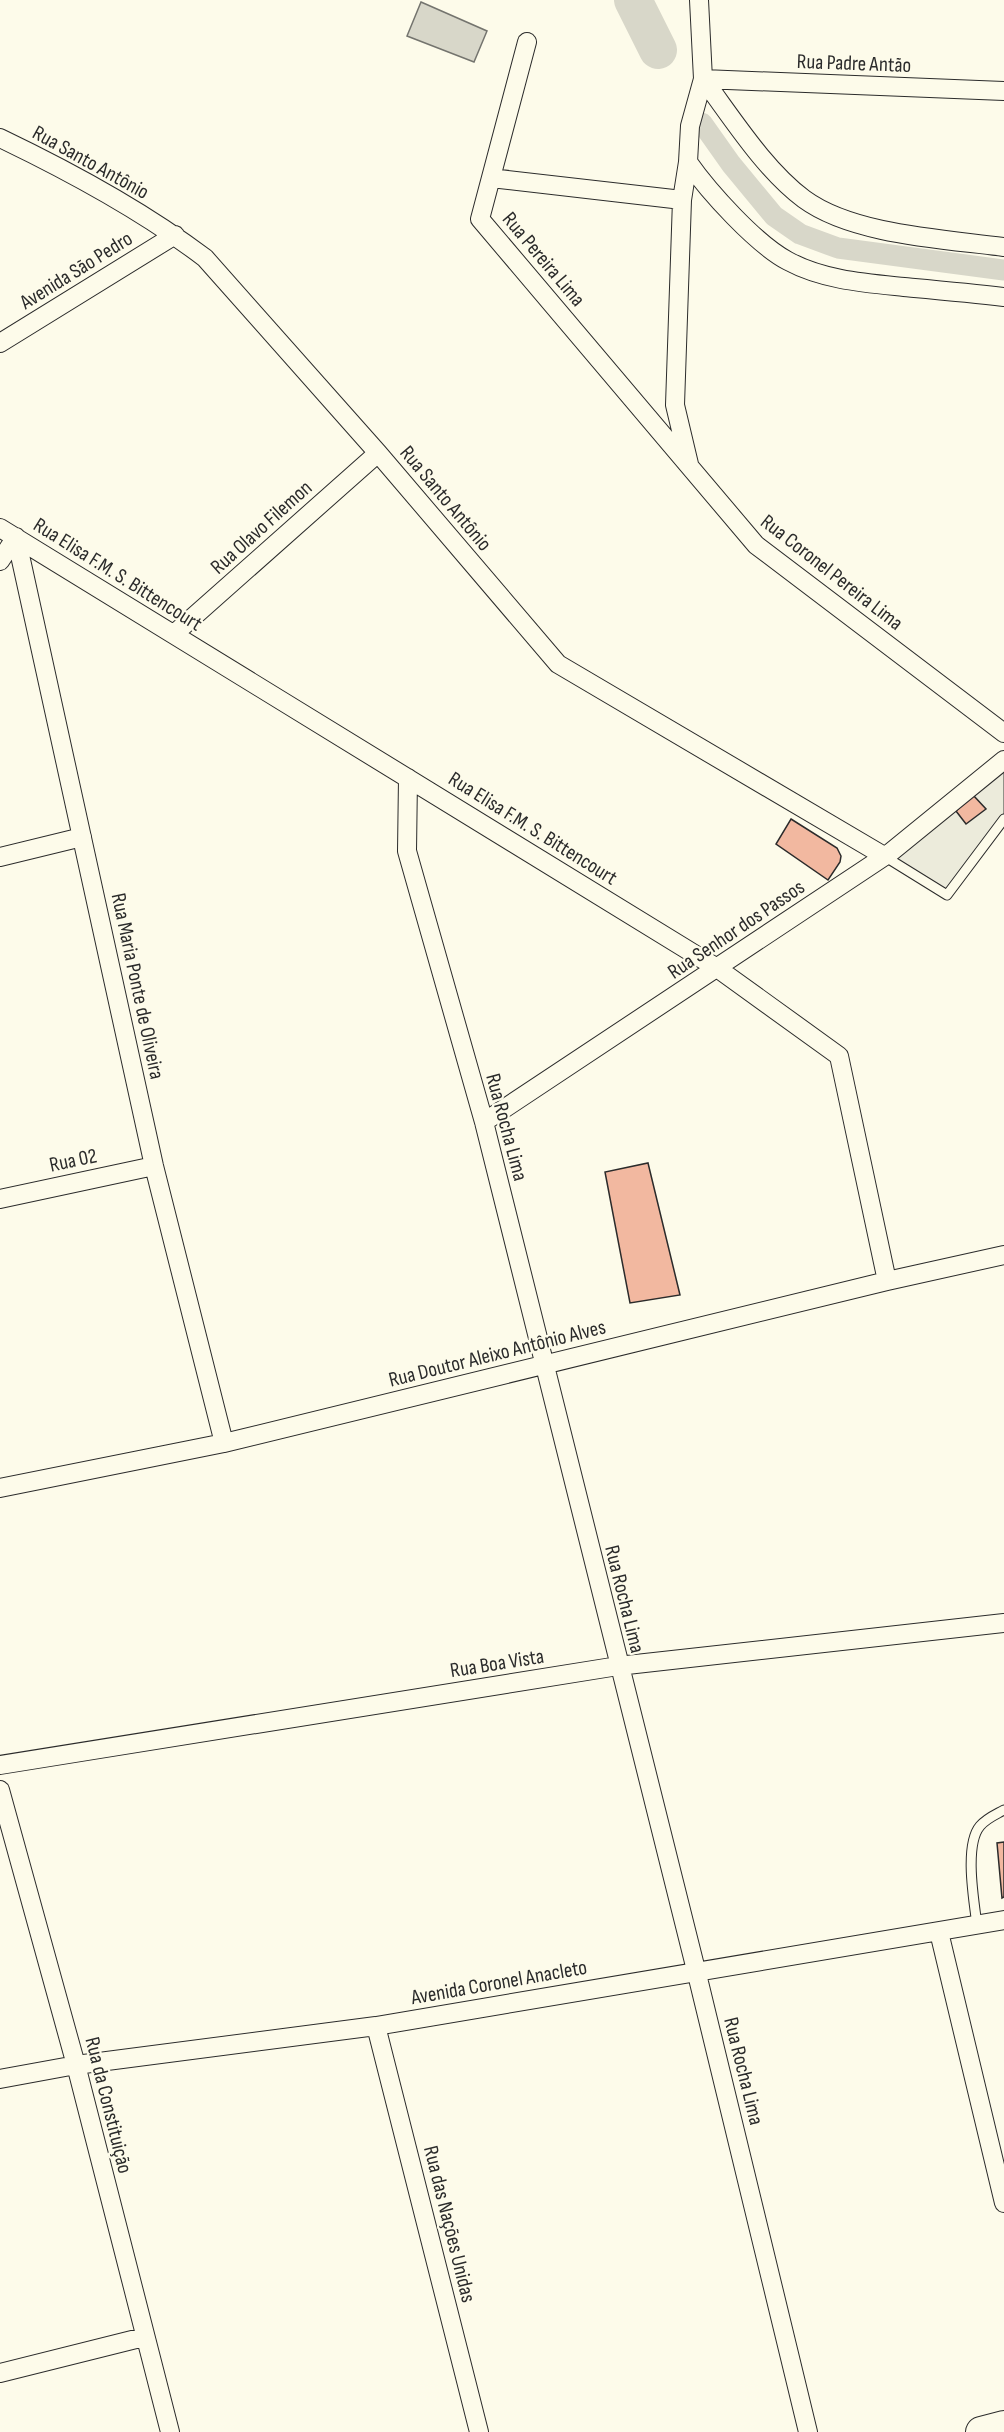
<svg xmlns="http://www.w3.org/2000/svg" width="1004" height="2432" viewBox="0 0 1004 2432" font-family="'Sofia Sans Condensed',sans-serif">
	<rect width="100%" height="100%" fill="#fdfbea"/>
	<!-- green -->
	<path fill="#ecebdb" stroke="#74746e" stroke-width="1.5" d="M1004,764V815L945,891L889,856Z"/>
	<!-- water -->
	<path fill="#d8d7c9" stroke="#74746e" stroke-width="1.5" d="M421,2L487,31L474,62L407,36Z"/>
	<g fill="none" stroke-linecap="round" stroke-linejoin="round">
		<!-- canal -->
		<path stroke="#d8d7c9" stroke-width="21" d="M702,123L731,164L774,216L800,234L838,248L1004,270"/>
		<!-- river -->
		<path stroke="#d8d7c9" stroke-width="38" d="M633,0L658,50"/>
	</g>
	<!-- building -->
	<path fill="#f2b8a0" stroke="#2b2b2b" stroke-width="1.5" d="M973,795L986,809L966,824L956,811Z
		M791,819L837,848L841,856L840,862L828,880L776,844Z
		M648,1163L680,1295L630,1303L605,1172Z
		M1004,1842V1897L1002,1898L997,1843Z"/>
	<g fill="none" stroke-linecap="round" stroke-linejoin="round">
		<defs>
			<path id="lane" d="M884,856L947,895L1004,819
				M977,1925C974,1901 964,1845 980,1826C987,1818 995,1815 1004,1810"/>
			<path id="street" d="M527,42L480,219L756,545L1004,733
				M703,79C733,119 764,169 804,199C853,235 944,239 1004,247
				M703,79L1004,91
				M0,138C71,172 143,211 205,258L378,453L558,664L884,856
				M688,162C709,192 756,244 788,261C823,280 865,283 904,287C937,290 971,293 1004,297
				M491,178L682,200
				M0,343L175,235
				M689,464L675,405L682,200L688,162L690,126L703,79L699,0
				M0,528L717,968L839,1056L887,1281
				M16,537L154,1166L224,1443
				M0,561L16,537
				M174,634L378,453
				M408,778L407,851L484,1122L696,1970L808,2432
				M0,857L82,837
				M484,1122L891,852L1004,760
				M0,1199L154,1166
				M0,1488L224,1443L887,1281L1004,1255
				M0,1765L618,1666L1004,1623
				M0,1790L76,2065L170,2432
				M939,1932L1004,2203
				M376,2026L479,2432
				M0,2079L76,2065L376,2026L1004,1920
				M0,2373L144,2337"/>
			<path id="primary" d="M981,2432L1004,2426"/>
		</defs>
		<!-- lane casing -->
		<use href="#lane" stroke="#2b2b2b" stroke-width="11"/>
		<!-- street casing -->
		<use href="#street" stroke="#2b2b2b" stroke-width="20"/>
		<!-- primary casing -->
		<use href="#primary" stroke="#2b2b2b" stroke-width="32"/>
		<!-- lane -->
		<use href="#lane" stroke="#fdfbea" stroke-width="9"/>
		<!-- street -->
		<use href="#street" stroke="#fdfbea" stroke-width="18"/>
		<!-- primary -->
		<use href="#primary" stroke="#fdfbea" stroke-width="30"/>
	</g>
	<g text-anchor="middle" stroke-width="4.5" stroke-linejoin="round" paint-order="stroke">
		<!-- street labels -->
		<g font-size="21" fill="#2b2b2b" stroke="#fdfbea">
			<text transform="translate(854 63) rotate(2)" y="7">Rua Padre Antão</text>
			<text transform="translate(91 162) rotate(29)" y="7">Rua Santo Antônio</text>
			<text transform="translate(544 259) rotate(50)" y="7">Rua Pereira Lima</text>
			<text transform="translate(76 270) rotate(-32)" y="7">Avenida São Pedro</text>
			<text transform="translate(446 498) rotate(50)" y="7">Rua Santo Antônio</text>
			<text transform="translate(261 527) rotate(-42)" y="7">Rua Olavo Filemon</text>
			<text transform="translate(832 572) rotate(38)" y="7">Rua Coronel Pereira Lima</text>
			<text transform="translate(118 574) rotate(32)" y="7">Rua Elisa F.M. S. Bittencourt</text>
			<text transform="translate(533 828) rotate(32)" y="7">Rua Elisa F.M. S. Bittencourt</text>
			<text transform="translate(736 929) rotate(-34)" y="7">Rua Senhor dos Passos</text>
			<text transform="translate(138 986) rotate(78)" y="7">Rua Maria Ponte de Oliveira</text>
			<text transform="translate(507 1127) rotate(75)" y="7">Rua Rocha Lima</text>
			<text transform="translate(73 1160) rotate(-12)" y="7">Rua 02</text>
			<text transform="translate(497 1353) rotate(-14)" y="7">Rua Doutor Aleixo Antônio Alves</text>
			<text transform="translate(625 1599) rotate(76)" y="7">Rua Rocha Lima</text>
			<text transform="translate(497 1663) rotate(-9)" y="7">Rua Boa Vista</text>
			<text transform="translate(499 1982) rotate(-10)" y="7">Avenida Coronel Anacleto</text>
			<text transform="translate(744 2071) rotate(76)" y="7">Rua Rocha Lima</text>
			<text transform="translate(109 2105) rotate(76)" y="7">Rua da Constituição</text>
			<text transform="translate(450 2224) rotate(76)" y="7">Rua das Nações Unidas</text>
		</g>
	</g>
</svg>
